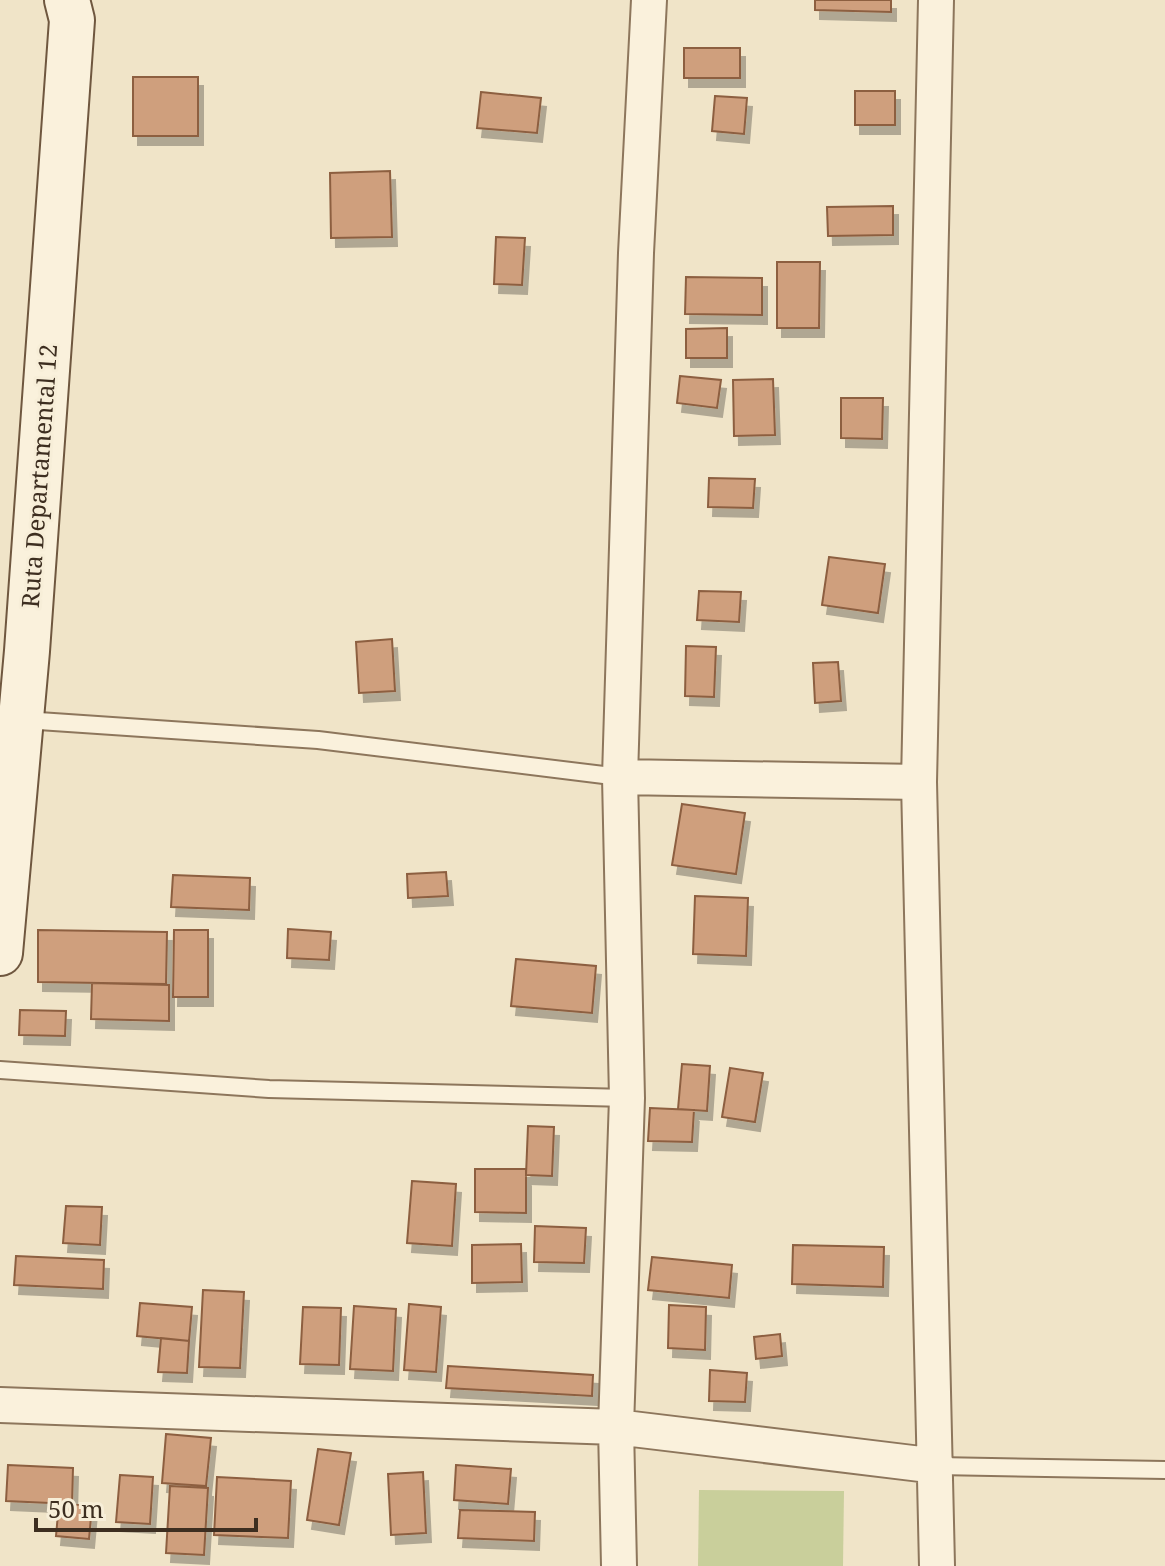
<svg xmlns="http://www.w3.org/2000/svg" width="1165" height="1566" viewBox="0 0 1165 1566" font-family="'Noto Serif',serif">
	<defs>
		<filter id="shadow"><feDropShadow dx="5" dy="9" stdDeviation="0" flood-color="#0004"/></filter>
	</defs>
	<rect width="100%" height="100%" fill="#f0e4c8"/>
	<!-- green -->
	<path fill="#c9cf9b" d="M699,1490L844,1491L843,1566H698Z"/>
	<!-- building -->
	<path fill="#cf9f7d" stroke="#8d5f41" stroke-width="2" filter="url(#shadow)" d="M815,0H891V12L815,10Z
		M684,48H740V78H684Z
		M133,77H198V136H133Z
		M855,91H895V125H855Z
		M481,92L541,98L537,133L477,128Z
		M715,96L747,98L744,134L712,131Z
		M390,171L392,237L331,238L330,173Z
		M893,206V235L828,236L827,207Z
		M496,237L525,238L522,285L494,284Z
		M777,262H820L819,328H777Z
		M686,277L762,278V315L685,314Z
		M727,328V358H686V329Z
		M680,376L721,380L717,408L677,403Z
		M773,379L775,435L734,436L733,380Z
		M841,398H883L882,439L841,438Z
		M709,478L755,479L753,508L708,507Z
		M829,557L885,564L878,613L822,605Z
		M699,591L741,592L739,622L697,620Z
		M392,639L395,691L359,693L356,642Z
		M686,646L716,647L714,697L685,696Z
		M838,662L841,701L815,703L813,663Z
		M682,804L745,813L736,874L672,865Z
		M446,872L448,896L408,898L407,874Z
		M173,875L250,878L249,910L171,907Z
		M695,896L748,898L746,956L693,954Z
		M288,929L331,932L329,960L287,958Z
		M38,930L167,932L166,984L38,982Z
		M174,930H208V997H173Z
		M516,959L596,966L592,1013L511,1006Z
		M92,983L169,985V1021L91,1019Z
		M20,1010L66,1011L65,1036L19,1035Z
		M682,1064L710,1066L707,1111L678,1109Z
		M730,1068L763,1073L755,1122L722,1117Z
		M650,1108L694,1110L692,1142L648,1141Z
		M528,1126L554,1127L552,1176L526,1175Z
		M475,1169H526V1213L475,1212Z
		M412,1181L456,1184L452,1246L407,1243Z
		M66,1206L102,1207L100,1245L63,1243Z
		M535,1226L586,1228L584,1263L534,1262Z
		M521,1244L522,1282L472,1283V1245Z
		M793,1245L884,1247L883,1287L792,1284Z
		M16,1256L104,1260L103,1289L14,1285Z
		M652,1257L732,1265L729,1298L648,1290Z
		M203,1290L244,1292L240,1368L199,1367Z
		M140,1303L192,1307L189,1341L137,1336Z
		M409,1304L441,1307L436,1372L404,1370Z
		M669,1305L706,1307L705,1350L668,1348Z
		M354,1306L396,1309L393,1371L350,1369Z
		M303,1307L341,1308L339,1365L300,1364Z
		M780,1334L782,1356L756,1359L754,1337Z
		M161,1338L189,1341L187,1373L158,1372Z
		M448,1366L593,1375L592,1396L446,1388Z
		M710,1370L747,1373L745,1402L709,1401Z
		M166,1434L211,1438L206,1486L162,1483Z
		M318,1449L351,1453L339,1525L307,1520Z
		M8,1465L73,1468L72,1504L6,1501Z
		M456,1465L511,1469L508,1504L454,1500Z
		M423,1472L426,1533L391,1535L388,1474Z
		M120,1475L153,1477L150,1524L116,1522Z
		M217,1477L291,1481L288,1538L214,1535Z
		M170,1486L208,1488L204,1555L166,1553Z
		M59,1503L92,1506L89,1539L56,1536Z
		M460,1510L535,1512L534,1541L458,1538Z"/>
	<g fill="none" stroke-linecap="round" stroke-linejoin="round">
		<defs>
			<path id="service" d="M24,720L318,740L620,777
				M0,1070L269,1089L627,1098
				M937,1466L1165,1470"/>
			<path id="minor" d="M936,0L919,782L937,1566
				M620,777L919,782
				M0,1405L616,1427L937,1466
				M619,1566L616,1427L627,1098L620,777L636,253L649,0"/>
			<path id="secondary" d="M0,953L27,651L72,20L67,0"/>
		</defs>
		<!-- service casing -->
		<use href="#service" stroke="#8d765c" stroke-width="20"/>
		<!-- minor casing -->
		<use href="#minor" stroke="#8d765c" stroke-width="38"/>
		<!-- secondary casing -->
		<use href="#secondary" stroke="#6f573f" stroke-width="48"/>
		<!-- service -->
		<use href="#service" stroke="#faf1dc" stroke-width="16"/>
		<!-- minor -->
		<use href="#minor" stroke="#faf1dc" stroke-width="34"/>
		<!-- secondary -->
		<use href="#secondary" stroke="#faf1dc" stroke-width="44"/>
	</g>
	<g text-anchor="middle" stroke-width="6" stroke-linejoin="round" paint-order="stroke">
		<!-- street labels -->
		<g font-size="24" fill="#3d2e20" stroke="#f7eed8">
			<text transform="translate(40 476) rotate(-86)" y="8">Ruta Departamental 12</text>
		</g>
	</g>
	<!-- scale -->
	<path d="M36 1518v12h220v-12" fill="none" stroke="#3d2e20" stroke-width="4"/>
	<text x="48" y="1518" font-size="24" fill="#3d2e20" stroke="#f7eed8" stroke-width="6" paint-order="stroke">50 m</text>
</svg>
